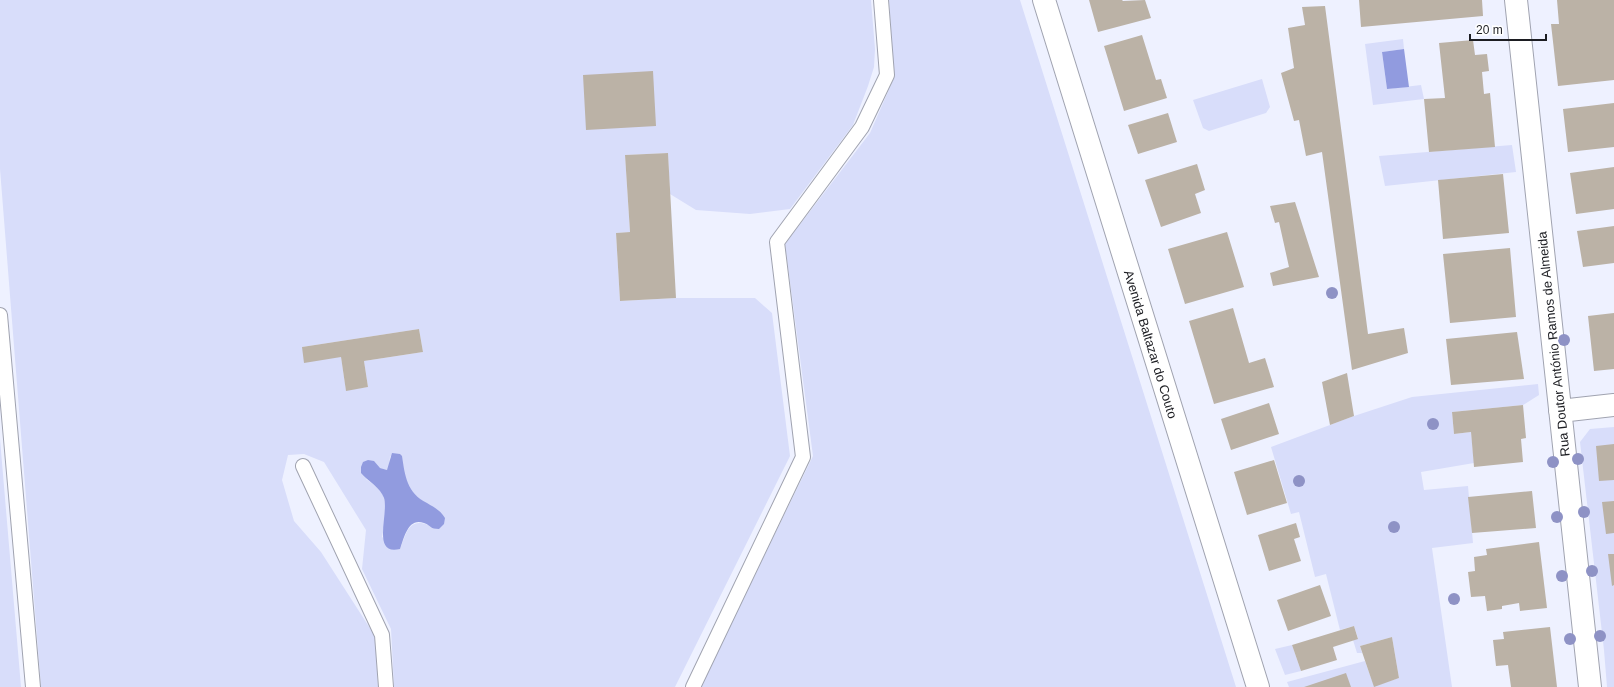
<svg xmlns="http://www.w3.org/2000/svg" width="1614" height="687" viewBox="0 0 1614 687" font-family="Helvetica,sans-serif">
	<rect width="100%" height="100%" fill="#eef1ff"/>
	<!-- green -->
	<path fill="#d8ddfa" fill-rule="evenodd" d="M0,0H871L875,49L874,67L868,86L853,125L790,209L750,214L696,210L670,194L668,153L625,155L630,232L616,233L620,301L676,298H755L772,313L790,456L675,687H394L391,629L362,569L366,530L324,462L304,454L288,455L282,480L294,521L321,552L375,636L378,687H41L0,169ZM419,329L423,352L364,361L368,387L346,390L341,357L302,347ZM390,456L404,474L407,483L411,491L418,498L426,503L428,525C408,517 406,535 400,549L382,537C385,523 390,500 378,488C375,485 370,482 366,479L380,468L387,470L389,467Z
		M889,0H1020L1236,687H700L813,456L785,244L870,133L894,78Z
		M1403,39L1404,49L1382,52L1387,89L1421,85L1424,99L1373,105L1365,44Z
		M1262,79L1270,107L1266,113L1209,131L1203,128L1193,100Z
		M1512,145L1516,172L1385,186L1379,156Z
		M1538,384L1539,395L1523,405L1452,412L1454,434L1471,432L1474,463L1421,472L1424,490L1468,486L1473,543L1432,548L1452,687H1289L1287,682L1365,661L1374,686L1399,678L1392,637L1360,646L1362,653H1357L1353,640L1358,638L1354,626L1340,630L1326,574L1315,577L1299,512L1291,514L1271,447L1354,416L1412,397Z
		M1614,427V687H1607L1604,650L1580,442L1590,429Z
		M0,439L21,687H0Z
		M1292,645L1301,671L1285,675L1275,649Z"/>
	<!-- water -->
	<path fill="#919bdf" d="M1404,49L1409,87L1387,89L1382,52Z
		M392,453L400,454L402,456C405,476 407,493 427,503C435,508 440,510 445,518L444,524L439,529C430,529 432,526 424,523C408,517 404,538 400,549C371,556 389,514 384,498C380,487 369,482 361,473V467L363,462L368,460L374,461L380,468L387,470Z"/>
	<!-- building -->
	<path fill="#bbb2a6" d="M1089,0H1122L1123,1L1145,0L1151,18L1098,32Z
		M1359,0H1482L1483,16L1361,27Z
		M1557,0H1614V80L1558,86L1551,24H1559Z
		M1325,6L1368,334L1404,328L1408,353L1352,370L1322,152L1306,156L1299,120L1294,121L1281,73L1294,68L1288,28L1305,25L1302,7Z
		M1142,35L1156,80L1161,79L1167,98L1124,111L1104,46Z
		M1473,40L1475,55L1487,54L1489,71L1482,72L1484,94L1490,93L1495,147L1429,152L1424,99L1445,98L1439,43Z
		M653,71L656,126L586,130L583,75Z
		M1614,103V147L1568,152L1563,109Z
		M1168,113L1177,142L1138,154L1128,125Z
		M668,153L676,298L620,301L616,233L630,232L625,155Z
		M1197,164L1205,190L1195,194L1201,213L1161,227L1145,180Z
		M1614,167V209L1576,214L1570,173Z
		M1503,174L1509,233L1443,239L1438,180Z
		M1295,202L1319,277L1273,286L1270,273L1289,267L1279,222L1275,223L1270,206Z
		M1614,226V263L1583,267L1577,231Z
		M1227,232L1244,287L1185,304L1168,249Z
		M1510,248L1516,317L1450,323L1443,254Z
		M1233,308L1249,363L1265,358L1274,387L1214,404L1189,321Z
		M1614,313V369L1594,371L1588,316Z
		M419,329L423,352L364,361L368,387L346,391L341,357L304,363L302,347Z
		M1517,332L1524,379L1451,385L1446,339Z
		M1347,373L1354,416L1330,425L1322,382Z
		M1269,403L1279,434L1231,450L1221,419Z
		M1523,405L1526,438L1521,439L1523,462L1474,467L1471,432L1454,434L1452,412Z
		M1614,444V480L1599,481L1596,446Z
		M1274,460L1287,503L1247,515L1234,472Z
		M1532,491L1536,528L1472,533L1468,497Z
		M1614,501V533L1606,534L1602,502Z
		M1296,523L1300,537L1294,539L1301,561L1269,571L1258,535Z
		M1539,542L1547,608L1520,611L1519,603L1502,606V609L1487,611L1485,596L1471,597L1468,572L1475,571L1474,557L1487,555L1486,549Z
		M1608,554H1614V585L1612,586Z
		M1320,585L1331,616L1288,631L1277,600Z
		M1354,626L1358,639L1333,647L1337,660L1301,671L1292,645Z
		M1550,627L1557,687H1511L1508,665L1496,666L1493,640L1504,639L1503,632Z
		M1392,637L1399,678L1374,687L1360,646Z
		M1346,673L1351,687H1304Z"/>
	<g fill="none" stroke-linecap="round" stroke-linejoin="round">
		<defs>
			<path id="service" d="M0,315L33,687
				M303,466L382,635L386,687
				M693,687L803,457L777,242L862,127L887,75L881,0"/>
			<path id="minor" d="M1516,0L1590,687
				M1560,411L1614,405"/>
			<path id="secondary" d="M1044,0L1258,687"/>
		</defs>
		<!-- service casing -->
		<use href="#service" stroke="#a0a3b0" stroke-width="16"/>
		<!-- minor casing -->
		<use href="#minor" stroke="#a0a3b0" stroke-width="24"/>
		<!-- secondary casing -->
		<use href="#secondary" stroke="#a0a3b0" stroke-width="24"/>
		<!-- service -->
		<use href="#service" stroke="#fff" stroke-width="14"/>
		<!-- minor -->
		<use href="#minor" stroke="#fff" stroke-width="22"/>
		<!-- secondary -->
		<use href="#secondary" stroke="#fff" stroke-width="22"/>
	</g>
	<!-- trees -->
	<g fill="#8e92c5">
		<circle cx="1332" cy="293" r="6"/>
		<circle cx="1564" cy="340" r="6"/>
		<circle cx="1433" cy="424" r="6"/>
		<circle cx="1578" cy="459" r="6"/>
		<circle cx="1553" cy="462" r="6"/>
		<circle cx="1299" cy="481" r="6"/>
		<circle cx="1584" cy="512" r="6"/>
		<circle cx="1557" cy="517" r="6"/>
		<circle cx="1394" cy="527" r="6"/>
		<circle cx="1592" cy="571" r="6"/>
		<circle cx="1562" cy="576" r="6"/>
		<circle cx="1454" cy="599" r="6"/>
		<circle cx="1600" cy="636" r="6"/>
		<circle cx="1570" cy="639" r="6"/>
	</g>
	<g text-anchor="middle" stroke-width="3" stroke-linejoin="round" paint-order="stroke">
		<!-- street labels -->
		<g font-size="13" fill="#1c1d22" stroke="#fff">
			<text transform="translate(1151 344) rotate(73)" y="5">Avenida Baltazar do Couto</text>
			<text transform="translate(1553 344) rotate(-96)" y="5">Rua Doutor António Ramos de Almeida</text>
		</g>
	</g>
	<!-- scale -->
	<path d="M1470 34v6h76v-6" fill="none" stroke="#1c1d22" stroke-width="2"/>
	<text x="1476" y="34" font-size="12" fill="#1c1d22" stroke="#ffffff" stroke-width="3" paint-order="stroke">20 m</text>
</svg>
